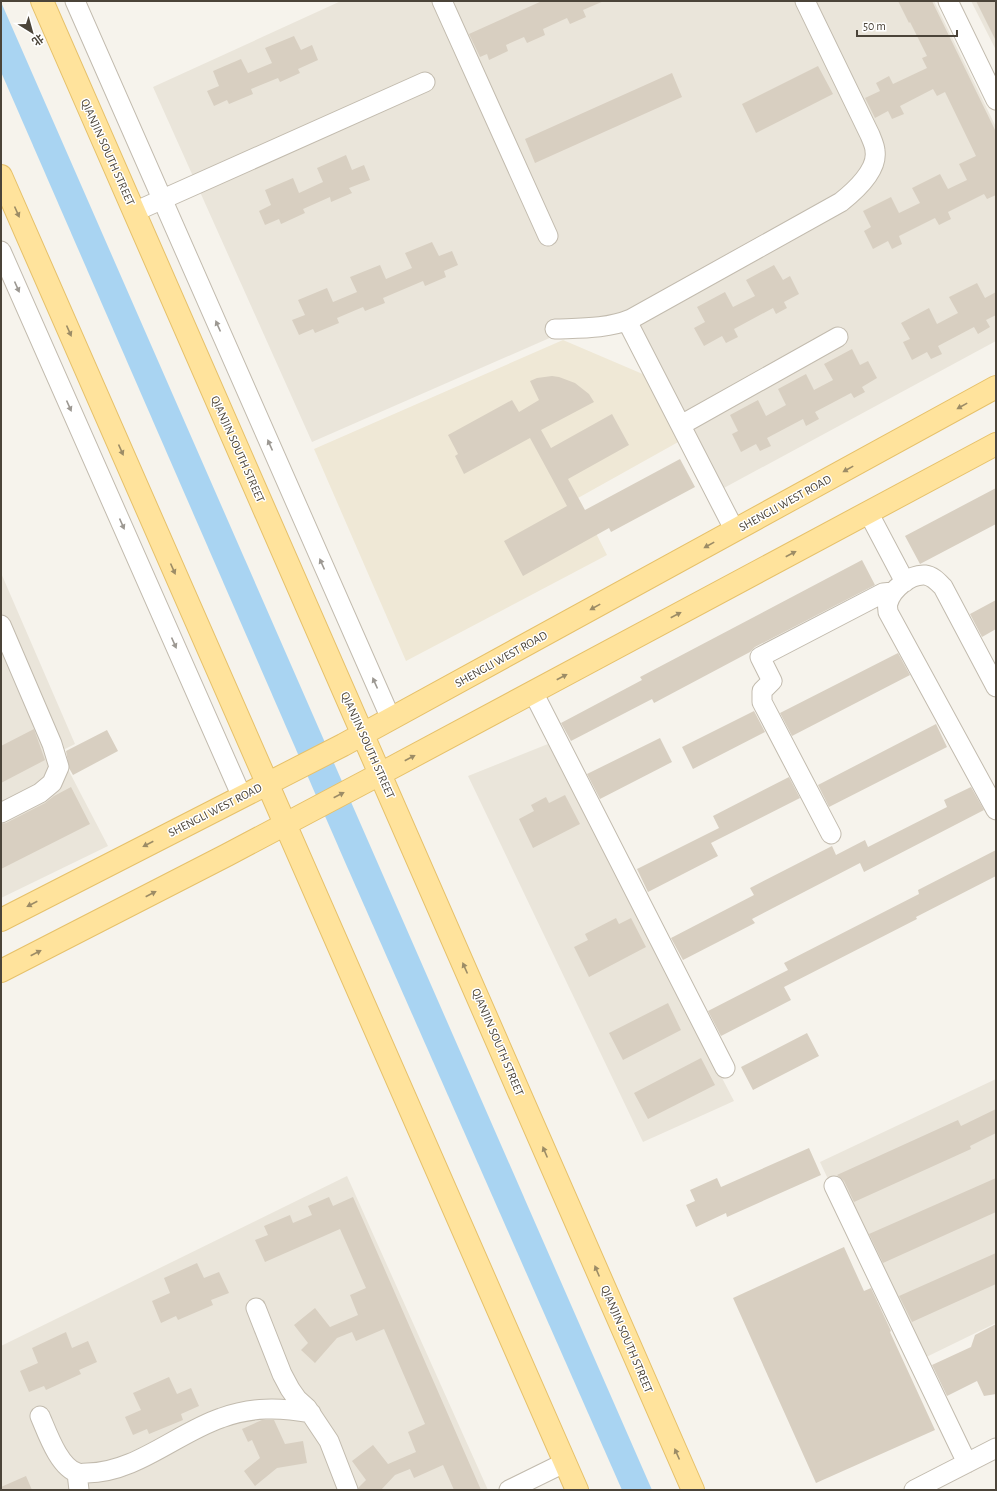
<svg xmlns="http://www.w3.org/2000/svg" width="997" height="1491" viewBox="0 0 997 1491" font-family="'Alegreya Sans','Noto Sans SC',sans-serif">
	<rect width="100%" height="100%" fill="#f6f3ec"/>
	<!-- residential -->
	<path fill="#eae5da" d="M341,1H934L996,127V341L722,489L629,310L605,320L586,322L312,442L153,87Z
		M971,1H996V50Z
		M1,573L75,744L59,752L108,846L1,898Z
		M548,744L734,1101L643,1142L468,776Z
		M996,1079V1323L914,1363L820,1162Z
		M347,1176L488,1490H1V1346Z"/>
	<!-- education -->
	<path fill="#efe8d6" d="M563,340L645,375L680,441L578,498L607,555L406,661L314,449Z"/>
	<!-- water -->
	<path fill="#a9d4f2" d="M1,2L652,1490H622L345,862L1,72Z"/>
	<!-- building -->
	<path fill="#d8cfc1" d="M542,1H604L583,10L586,17L570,24L567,18L543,29L545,35L527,43L524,37L506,45L508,51L489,60L487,54L480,57L469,34Z
		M898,1H932L996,132V195L987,199L984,194L948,212L951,219L939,225L935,218L899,236L902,244L892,249L888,241L873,249L864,231L871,227L863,211L891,197L899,213L920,203L912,188L940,174L948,189L967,180L959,164L976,156L945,92L937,96L933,89L900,106L904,114L892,119L888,111L875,118L865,98L880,91L876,83L889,76L893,84L927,68L922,58L927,56L910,22L909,23Z
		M976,1H996V41Z
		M294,36L301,50L312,45L318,60L298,69L300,73L280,82L278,78L251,89L253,94L229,104L227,100L214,106L207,91L219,86L213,71L241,59L248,73L272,63L265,48Z
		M818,66L833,94L756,133L742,104Z
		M672,73L682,97L535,163L525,139Z
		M346,155L352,170L364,165L370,180L349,188L352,193L331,202L330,197L303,209L305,213L281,224L279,219L265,225L259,211L271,205L265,190L293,178L299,193L323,182L317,168Z
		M432,242L439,256L452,251L458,265L444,271L446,277L425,286L423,281L383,298L385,303L365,311L363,307L337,318L339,323L315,333L313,329L299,335L292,320L305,315L298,300L327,288L333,302L357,292L350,277L380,265L386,279L412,268L405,253Z
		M774,265L783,280L790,276L799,294L784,302L787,308L776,314L773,308L734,329L738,337L726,343L722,336L704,346L694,328L705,322L697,307L725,292L733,307L755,296L746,280Z
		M977,283L985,298L996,292V315L986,320L990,327L978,334L974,327L938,346L942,354L931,359L927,352L912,360L903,342L910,339L901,323L929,308L937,324L958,313L949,297Z
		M852,349L860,365L868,361L877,378L862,387L865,392L854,398L851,393L815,412L819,419L806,426L803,419L767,438L771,446L760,451L756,444L741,452L732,434L738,431L730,415L758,400L766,416L786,405L778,389L806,374L814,390L833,380L824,364Z
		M552,376L559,377L575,383L589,394L594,402L541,430L551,448L612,414L629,445L568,479L585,510L680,459L695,487L611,532L609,528L523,576L504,541L567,506L530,438L464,474L455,456L458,454L448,435L512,400L519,412L539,400L530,381L537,378Z
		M996,488V524L920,564L905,536Z
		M862,560L875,585L755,647L750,652L654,703L652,699L571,741L561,723L642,680L640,677Z
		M996,600V629L982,637L970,614Z
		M898,653L910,675L792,736L780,713Z
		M754,711L765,732L693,769L682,747Z
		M936,724L947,747L829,807L818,785Z
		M34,729L45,760L1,783V746Z
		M107,730L118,751L73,775L69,768L66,751Z
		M660,738L672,762L600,799L587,774Z
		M789,777L800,798L711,843L718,856L648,892L637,869L719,828L713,816Z
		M71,787L90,824L1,869V824L6,823L45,803L54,796Z
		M971,787L984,810L864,872L860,863L752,919L755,923L683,960L671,938L754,895L750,888L832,846L836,855L865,840L868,847L947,807L944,800Z
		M565,795L580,824L533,848L519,819L534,811L531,805L546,797L549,803Z
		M996,850V876L916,917L917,919L784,987L791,1000L721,1036L708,1011L788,970L784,963L919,894L918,890Z
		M616,918L619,924L631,918L646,947L589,977L574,947L588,940L585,934Z
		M668,1003L681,1030L623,1060L609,1033Z
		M807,1033L819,1056L753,1090L741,1067Z
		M701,1058L715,1085L648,1119L634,1093Z
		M996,1109V1133L970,1146L971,1149L854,1202L844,1181L837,1175L958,1120L961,1126Z
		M809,1148L821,1175L727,1217L726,1213L696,1227L686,1205L695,1201L690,1190L717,1178L721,1187Z
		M996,1178V1212L883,1263L869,1234Z
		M329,1197L333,1206L353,1197L481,1490H454L443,1465L414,1478L410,1469L395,1475L381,1490H359L358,1488L366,1480L352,1461L373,1445L388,1464L416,1452L408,1432L425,1424L384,1329L356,1341L352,1332L337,1338L315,1363L301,1350L308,1343L294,1325L315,1308L330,1327L358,1315L350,1295L366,1288L340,1229L265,1262L255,1240L268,1235L264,1226L290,1215L293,1223L312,1215L308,1206Z
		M844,1247L864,1291L871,1288L891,1331L890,1332L935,1430L816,1483L733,1298Z
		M996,1253V1284L912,1322L899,1296Z
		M197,1263L204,1278L219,1272L229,1293L211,1300L213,1305L178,1320L176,1316L161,1323L152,1301L170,1293L164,1278Z
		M996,1324V1394L984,1396L977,1381L947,1396L932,1365L971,1347L975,1335Z
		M66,1332L72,1348L88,1341L97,1362L79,1370L81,1374L46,1390L44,1386L29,1392L20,1371L38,1363L32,1348Z
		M169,1377L177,1394L191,1388L199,1406L181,1414L183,1420L149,1434L147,1429L133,1435L125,1417L141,1410L133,1393Z
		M262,1420H274L285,1444L303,1441L307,1463L277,1468L255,1486L244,1471L260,1458L252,1440L248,1442L242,1429Z
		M26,1476L32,1490H1V1487Z"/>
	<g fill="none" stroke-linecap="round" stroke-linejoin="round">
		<defs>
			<path id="minor" d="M75,1L391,719
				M442,1L548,236
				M948,1L996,100
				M134,212L425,82
				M1,251L242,797
				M627,321L735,531
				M555,329C581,328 607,329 631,319L841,202C855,191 878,170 875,151C875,146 872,140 870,135L805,1
				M681,425L838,337
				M868,512L905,582
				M1,625L52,744L59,767L52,783L40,793L1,813
				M996,687L943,587C938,582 933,576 925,575C910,574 892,589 888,603C887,606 888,609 888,612L996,810
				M533,692L725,1068
				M831,834L762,702V691L772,681L760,657L883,593L893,592
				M834,1186L967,1463
				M256,1308L282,1374L290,1389L297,1399L307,1408L329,1441L348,1490
				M40,1416C47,1432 59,1468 78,1473C80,1474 84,1473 87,1473C135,1473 177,1433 221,1418C251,1407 279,1407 311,1413
				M77,1473L79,1490
				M509,1490L564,1463
				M914,1490L996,1448"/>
			<path id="major" d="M42,1L693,1490
				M1,176L577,1490
				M1,920L343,745L996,387
				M1,971L227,855L380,774L996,444"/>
		</defs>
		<!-- minor casing -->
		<use href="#minor" stroke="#c2bbae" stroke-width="21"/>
		<!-- major casing -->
		<use href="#major" stroke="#e6c16a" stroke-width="24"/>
		<!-- minor -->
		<use href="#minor" stroke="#fff" stroke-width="19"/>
		<!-- major -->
		<use href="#major" stroke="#ffe39c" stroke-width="22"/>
	</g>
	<!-- one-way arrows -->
	<defs><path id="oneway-solid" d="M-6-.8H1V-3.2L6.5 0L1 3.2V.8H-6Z"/></defs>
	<g fill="#9c8c66">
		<use href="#oneway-solid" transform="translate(17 212) rotate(66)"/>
		<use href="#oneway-solid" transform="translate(69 331) rotate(66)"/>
		<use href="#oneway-solid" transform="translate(962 406) rotate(151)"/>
		<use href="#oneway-solid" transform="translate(121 450) rotate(66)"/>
		<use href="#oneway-solid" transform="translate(848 469) rotate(151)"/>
		<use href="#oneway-solid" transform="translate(709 545) rotate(151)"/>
		<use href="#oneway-solid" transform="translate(791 554) rotate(-28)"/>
		<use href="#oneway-solid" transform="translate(173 569) rotate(66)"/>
		<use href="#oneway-solid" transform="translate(595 607) rotate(151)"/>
		<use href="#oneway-solid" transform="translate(676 615) rotate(-28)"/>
		<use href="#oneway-solid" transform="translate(562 677) rotate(-28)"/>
		<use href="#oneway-solid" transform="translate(410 758) rotate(-28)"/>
		<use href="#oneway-solid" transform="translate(339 795) rotate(-27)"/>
		<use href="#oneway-solid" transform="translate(148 844) rotate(153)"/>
		<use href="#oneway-solid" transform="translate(151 894) rotate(-27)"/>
		<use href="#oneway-solid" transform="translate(32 904) rotate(153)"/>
		<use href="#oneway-solid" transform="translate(36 953) rotate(-27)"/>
		<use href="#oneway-solid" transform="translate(465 968) rotate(-114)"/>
		<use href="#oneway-solid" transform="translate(545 1152) rotate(-113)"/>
		<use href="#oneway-solid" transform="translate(597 1271) rotate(-113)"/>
		<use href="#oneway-solid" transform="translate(677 1454) rotate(-114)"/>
	</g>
	<g fill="#9c9892">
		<use href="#oneway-solid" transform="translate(17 287) rotate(66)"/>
		<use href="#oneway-solid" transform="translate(218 326) rotate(-114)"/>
		<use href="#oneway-solid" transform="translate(69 406) rotate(66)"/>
		<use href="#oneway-solid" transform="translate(270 445) rotate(-114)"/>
		<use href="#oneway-solid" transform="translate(122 524) rotate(66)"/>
		<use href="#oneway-solid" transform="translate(322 564) rotate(-114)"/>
		<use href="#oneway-solid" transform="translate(174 643) rotate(66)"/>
		<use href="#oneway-solid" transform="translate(375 683) rotate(-114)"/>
	</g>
	<g text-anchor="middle" stroke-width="3" stroke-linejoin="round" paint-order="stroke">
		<!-- street labels -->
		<g font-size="12" fill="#4b4439" stroke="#fff">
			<text transform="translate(108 152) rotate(66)" y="4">QIANJIN SOUTH STREET</text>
			<text transform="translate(238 449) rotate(66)" y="4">QIANJIN SOUTH STREET</text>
			<text transform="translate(785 503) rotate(-29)" y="4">SHENGLI WEST ROAD</text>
			<text transform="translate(501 659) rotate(-29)" y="4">SHENGLI WEST ROAD</text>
			<text transform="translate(368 745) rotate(66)" y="4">QIANJIN SOUTH STREET</text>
			<text transform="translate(215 810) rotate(-27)" y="4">SHENGLI WEST ROAD</text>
			<text transform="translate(498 1042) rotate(67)" y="4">QIANJIN SOUTH STREET</text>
			<text transform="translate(627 1339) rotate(67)" y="4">QIANJIN SOUTH STREET</text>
		</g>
	</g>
	<!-- border -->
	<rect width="997" height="1491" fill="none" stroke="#4b4439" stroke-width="4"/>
	<!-- north arrow -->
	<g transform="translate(32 32) rotate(143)" stroke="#ffffff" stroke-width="3" paint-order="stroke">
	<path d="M0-3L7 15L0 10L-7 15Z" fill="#4b4439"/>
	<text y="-6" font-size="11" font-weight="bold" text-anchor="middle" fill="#4b4439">北</text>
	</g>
	<!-- scale -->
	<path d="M857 30v6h100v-6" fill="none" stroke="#4b4439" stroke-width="2"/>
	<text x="863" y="30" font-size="12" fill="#4b4439" stroke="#ffffff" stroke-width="3" paint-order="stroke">50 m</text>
</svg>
